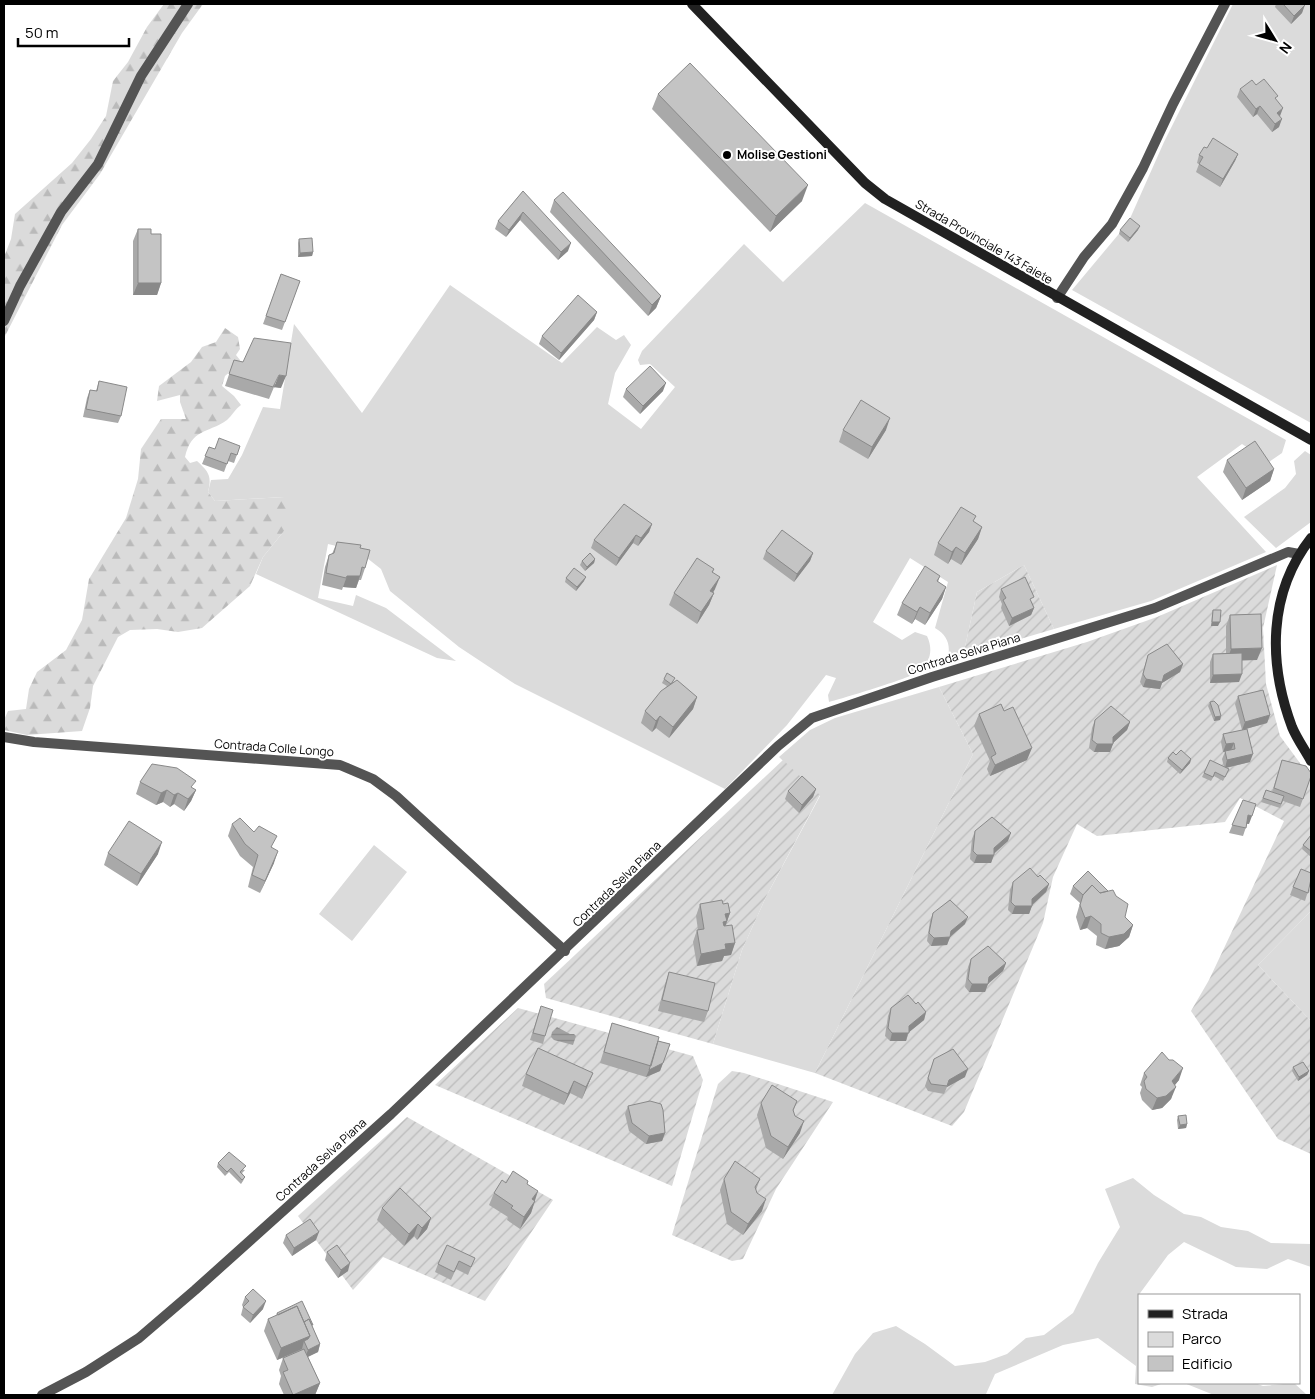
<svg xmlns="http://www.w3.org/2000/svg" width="1315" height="1399" viewBox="0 0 1315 1399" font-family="Manrope,sans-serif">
	<defs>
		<pattern id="forest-firs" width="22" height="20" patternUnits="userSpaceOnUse" patternTransform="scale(1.25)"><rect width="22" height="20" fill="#dbdbdb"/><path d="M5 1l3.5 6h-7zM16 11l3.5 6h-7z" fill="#bababa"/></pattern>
		<pattern id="garden-furrows" width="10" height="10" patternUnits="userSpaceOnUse" patternTransform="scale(1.25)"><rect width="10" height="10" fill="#dbdbdb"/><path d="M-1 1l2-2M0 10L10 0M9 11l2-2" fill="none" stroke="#bababa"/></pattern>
		<pattern id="water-rules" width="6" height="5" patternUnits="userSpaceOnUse" patternTransform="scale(1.25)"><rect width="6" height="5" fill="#a2a2a2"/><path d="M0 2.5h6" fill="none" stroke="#8a8a8a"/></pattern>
	</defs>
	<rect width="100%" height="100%" fill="#fff"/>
	<!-- green -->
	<path fill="#dbdbdb" d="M1233,4H1311V423L1072,290L1128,223L1164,142Z
		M865,203L1286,440L1282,453L1269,462L1242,444L1197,477L1266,552L1151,601L1054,629L1024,565L977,592L963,656L947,661C951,647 949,636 935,628L948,582L910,558L873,622L902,640L915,632L927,636C933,649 931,661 920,671C914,677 844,698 829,702L828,695L836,678L826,675L787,725L725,789L515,684L459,647L390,591L381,569L358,551L328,544L318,598L353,606L356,595L386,608L456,661L437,658L256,574L263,557L284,531V497L215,501L208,492L211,480L228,479L242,455L263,407L280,409L294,324L362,413L450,285L562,363L597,327L616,340L624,335L631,345L615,373L608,404L641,429L675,387L650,364L640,365L638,360L642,351L744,244L783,282Z
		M1305,451L1311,455V522L1276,548L1244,517L1285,488L1296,474L1294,461Z
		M939,687L973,754L815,1073L713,1044L742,950L766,897L820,796L779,757L810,730L835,718Z
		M374,845L407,872L352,941L319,914Z
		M1311,911V1021L1258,965Z
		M1133,1178L1154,1195L1184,1214L1201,1217L1221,1227L1248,1231L1271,1243L1311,1244V1267L1288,1259L1267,1269L1236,1267L1184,1242L1168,1255L1138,1296L1139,1383H1164L1152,1387L1135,1384L1136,1366L1098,1338L1063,1345L995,1374L986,1394L981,1395H832L855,1354L873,1333L896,1326L925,1344L955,1366L985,1362L1007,1354L1026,1338L1044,1335L1073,1313L1098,1263L1120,1227L1105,1189Z
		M1184,1383H1255L1263,1386L1294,1383L1306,1394L1311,1395H1214Z"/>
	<!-- forest -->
	<path fill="url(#forest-firs)" d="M164,4H203L182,33L100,174L62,225L4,338V257L11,239L15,214L72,163L91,139L106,116L113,81L128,62L147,27Z
		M225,328L238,337L240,349L236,355L240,360L238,370L233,369L225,376L222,386L234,396L241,405C235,409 232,416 227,420C207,434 192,428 185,457L190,463L197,461C209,472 212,476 208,492L215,501L284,497L294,506L284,531L263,557L250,586L202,628L178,632L157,629L130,630L118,637L93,686L90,708L82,731L27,735L4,730V720L8,711L26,709L29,689L37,672L66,650L82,620L89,579L126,518L138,479L141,449L161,419H186L180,402V395L157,401L159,386L191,362L202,347L216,342Z"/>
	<!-- garden -->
	<path fill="url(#garden-furrows)" d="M1024,565L1054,629L963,656L977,592Z
		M1277,565L1263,628L1266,684L1280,736L1311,778V911L1258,965L1311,1021V1154L1278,1139L1191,1011L1209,980L1284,821L1240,798L1225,822L1097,836L1077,824L1053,877L1043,923L964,1112L952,1126L815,1073L973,754L939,687L1087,642L1157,617Z
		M783,760L820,795L766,897L742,950L713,1044L546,998L544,984Z
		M518,1008L693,1056L703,1080L672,1186L435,1085Z
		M732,1071L744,1073L833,1102L776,1189L743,1259L732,1261L672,1235L718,1084Z
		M407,1117L553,1200L485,1301L383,1257L353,1290L298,1216Z"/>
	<!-- water -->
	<path fill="url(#water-rules)" d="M557,1027L570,1034H574L576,1036L573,1045L554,1040L551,1037L552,1032Z"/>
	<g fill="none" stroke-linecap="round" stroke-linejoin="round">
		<!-- minor -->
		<path stroke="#545454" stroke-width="10" d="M1057,298L1084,257L1112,224L1143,168L1173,104L1225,4
			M4,321L20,286L61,212L98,164L141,76L188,4
			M4,737L34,742L340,765L373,779L396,796L565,951"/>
		<!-- tertiary -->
		<path stroke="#545454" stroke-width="10" d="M42,1395L86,1372L139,1338L195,1290L391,1114L778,746L812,718L932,677L1155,608L1288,552L1299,554"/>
		<!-- secondary -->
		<path stroke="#212121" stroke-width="10" d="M692,4L865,183L885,199L1311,440
			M1311,538C1268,593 1268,663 1292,727C1297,739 1305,750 1311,761"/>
	</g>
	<!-- wall -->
	<path fill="#a9a9a9" d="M1276,4H1304L1302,13L1291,24L1275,7Z
		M1256,85L1276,100L1280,116L1279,127L1272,132L1257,114L1253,117L1237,97L1240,89Z
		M658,94L802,201L770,232L652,109Z
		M1207,148L1238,154L1235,161L1220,187L1196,172L1199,164L1197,163L1199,155Z
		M523,191L568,251L558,260L520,220L506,237L495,229L498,221Z
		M554,200L661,296L656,308L648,316L550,212Z
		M138,229L151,234L161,283L157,295H133V241Z
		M1120,230H1138L1128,242L1119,234Z
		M299,239L313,252L312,256L298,257V243Z
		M281,274L300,281L282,330L263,324Z
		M597,312L594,320L559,360L539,344L542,336Z
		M234,360L281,388L274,387L269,399L225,386Z
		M99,381L121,416L118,423L83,417L87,398L90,390L96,391Z
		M626,389L663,391L640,414L623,397Z
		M843,430H886L868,459L839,442Z
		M240,446L234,463L228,461L224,472L202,464L209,447L215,449Z
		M1227,460L1274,469L1270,481L1242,500L1223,472Z
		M974,522L982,527L978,539L961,565L951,559L948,564L934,555L938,543Z
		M652,524L649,532L638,546L633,543L616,566L591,548L594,540Z
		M337,542L360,548L365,568L361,580H359L356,588L343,587L342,590L322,585L325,567L329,555L332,554Z
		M766,551L813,553L810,561L794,582L763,559Z
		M595,559L594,563L585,571L580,565L582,561Z
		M714,569L713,572L715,589L713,593H714L709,605L697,624L669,605L674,593Z
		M940,576L938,582L946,587L942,599L925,625L915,619L912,624L897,615L902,603Z
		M566,578L584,581L576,591L565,582Z
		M1001,589L1032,602L1034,608L1031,615L1009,626L1001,608L1002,604L999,597Z
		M1213,610L1218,626H1211L1212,614Z
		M1230,615L1257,660H1242L1239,682L1210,683V662L1213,654L1226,653V626Z
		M1148,655L1183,664L1180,672L1162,683L1160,689L1143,687L1140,682Z
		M664,679L674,682L697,697L693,709L669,738L656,728L652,732L641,723L645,711L667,686L662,683Z
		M1238,696L1270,715L1267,723L1242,730L1235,704Z
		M1210,702L1221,716L1220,720L1214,721L1208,706Z
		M979,714L1027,760L990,776L987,769L990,761L974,726Z
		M1095,720L1130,722L1127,730L1113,743L1110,752H1094L1089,748L1092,728Z
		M1247,729L1250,762L1226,768L1229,769L1223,781L1214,776L1211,781L1202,777L1204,773L1224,767L1222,759L1225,752H1223L1221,742L1223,734Z
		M1176,755L1191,759L1190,763L1180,774L1167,762L1168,758Z
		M1282,760L1311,776L1300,807L1283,801L1280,808L1261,802L1266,790L1272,792Z
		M140,782L193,788L196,790L191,801L184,811L174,804L170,807L163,802L156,805L136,794Z
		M816,789L813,797L799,813L785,799L788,791Z
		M1243,800L1249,824H1247L1243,836L1229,833Z
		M232,824L254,832L272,847L274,863L260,893L248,887L253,867L240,856L228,836Z
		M975,831L1008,841L994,854L991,863H974L970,859L972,839Z
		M1311,835V857L1302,849L1303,845Z
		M108,853L158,854L137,886L104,865Z
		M1309,872H1311V881L1305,901L1290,895L1293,887Z
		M1038,877L1049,884L1046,892L1032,905L1029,914H1012L1008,910L1010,890L1013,882Z
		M1073,886L1125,917L1133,925L1129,937L1119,946L1105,949L1096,945L1097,936L1087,928L1080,930L1076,917L1080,903L1070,894Z
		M700,904H723L730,913L725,926L735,943L731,955L724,956L722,961L697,966L693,942L697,930H698L696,916Z
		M933,913L965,924L950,937L947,945L931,946L927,941L930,921Z
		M971,959L1006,963L1003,971L988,983L985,992H969L965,987L968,967Z
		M669,972L708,1011L704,1022L658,1011L665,984Z
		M916,1004L926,1012L924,1020L909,1032L906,1041H890L885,1036L888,1016L891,1008Z
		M541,1006L545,1036L543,1044L530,1040Z
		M612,1023L658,1041L670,1044L660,1071L646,1077L600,1063Z
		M934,1059L965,1077L947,1087L944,1094L928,1091L925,1086Z
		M1293,1067L1309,1071L1307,1075L1298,1081L1292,1071Z
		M593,1073L582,1099L570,1093L564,1105L522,1086L526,1074Z
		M1144,1073L1179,1080L1175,1085L1171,1099L1162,1108L1152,1110L1142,1100L1140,1093L1142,1087L1140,1085Z
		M797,1101L793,1112L800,1133L783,1159L766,1148L757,1115L761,1103Z
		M628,1106L665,1133L662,1141L646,1144L629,1131L625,1114Z
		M1178,1116L1187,1124L1186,1128L1178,1129L1177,1120Z
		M218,1163L245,1170L242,1173L245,1177L243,1181L241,1184L229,1172L225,1176L217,1167Z
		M724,1179H760L756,1190L762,1211L743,1235L727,1224L720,1190Z
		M528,1181L527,1184L535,1201L531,1213L520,1229L507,1220L508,1217L489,1205L494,1193L506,1183Z
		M382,1208L431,1218L427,1229L417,1240L414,1236L404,1246L377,1220Z
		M286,1235L316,1240L292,1256L283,1243Z
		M327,1252L348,1271L338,1278L325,1260Z
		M475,1258L468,1275L456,1269L451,1280L435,1272L438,1264Z
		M245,1297L263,1309L250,1323L241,1315L243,1307L242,1305Z
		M277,1313L312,1326L320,1344L318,1352L308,1357L320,1383L315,1395H284L279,1384L281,1376L279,1370L283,1358L302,1350L277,1360L264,1331L268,1319L276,1316Z"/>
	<!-- shaded-wall -->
	<path fill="#898989" d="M1305,5L1302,13L1291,24L1294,16Z
		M1260,106L1257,114L1253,117L1256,109Z
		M1283,108L1280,116L1274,121L1277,113Z
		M1282,119L1279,127L1272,132L1275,124Z
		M1238,154L1235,161L1220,187L1223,179Z
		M808,185L802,201L770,232L776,216Z
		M523,212L520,220L506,237L509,230Z
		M1140,226L1138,230L1128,242L1130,238Z
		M571,243L568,251L558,260L561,252Z
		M313,252L312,256L298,257L300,253Z
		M138,283H161L157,295H133Z
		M661,296L656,308L648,316L652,305Z
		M597,312L594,320L559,360L561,353Z
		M279,375L286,376L281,388L274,387L269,399Z
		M666,383L663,391L640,414L643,406Z
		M890,418L886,430L868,459L872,447Z
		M1274,469L1270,481L1242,500L1246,488Z
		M652,524L649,532L638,546L641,538Z
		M982,527L978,539L961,565L965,553Z
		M636,535L633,543L616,566L619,558Z
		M956,547L951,559L948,564L952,552Z
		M813,553L810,561L794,582L797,574Z
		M595,559L594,563L585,571L587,567Z
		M347,576H360L356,588L343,587Z
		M586,577L584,581L576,591L577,587Z
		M720,577L715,589L706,603L710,591Z
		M946,587L942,599L925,625L930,613Z
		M714,593L709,605L697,624L701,612Z
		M920,607L915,619L912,624L917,612Z
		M1034,608L1031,615L1009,626L1012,618Z
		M1212,622H1220L1218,626H1211Z
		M1262,648L1257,660L1227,661L1231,649Z
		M1183,664L1180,672L1162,683L1160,689L1143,687L1146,679L1164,675Z
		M1242,674L1239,682L1210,683L1213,675Z
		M697,697L693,709L669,738L673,727Z
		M1270,715L1267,723L1242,730L1245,722Z
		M660,716L656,728L652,732L656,721Z
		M1221,716L1220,720L1214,721L1215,717Z
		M1130,722L1127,730L1112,744H1113L1110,752H1094L1097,744L1113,737Z
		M1234,743L1231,750L1223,752L1226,744Z
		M1032,748L1027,760L990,776L995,765Z
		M1253,754L1250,762L1225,768L1227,760Z
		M1191,759L1190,763L1180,774L1182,770Z
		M816,789L813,797L799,813L802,805Z
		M167,790L163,802L156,805L161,793Z
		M196,790L191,801L184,811L188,799Z
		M178,793L174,804L170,807L174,795Z
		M1248,815L1252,816L1249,824L1245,823Z
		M1011,833L1008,841L992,855H994L991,863H974L977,855L994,848Z
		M162,842L158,854L137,886L141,874Z
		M278,851L274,863L260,893L265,881Z
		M1049,884L1046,892L1031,906H1032L1029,914H1012L1015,906L1032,899Z
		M730,913L723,933L719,934L725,914Z
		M1091,916L1087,928L1080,930L1085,918Z
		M968,917L965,924L950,937L947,945L931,946L934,938L951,931Z
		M1133,925L1129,937L1119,946L1105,949L1109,937Z
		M735,943L731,955L724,956L722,961L697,966L701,954L725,944Z
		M1006,963L1003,971L988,984L985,992H969L972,984L989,977Z
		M926,1012L924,1020L908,1033L906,1041H890L892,1033L909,1026Z
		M663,1063L660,1071L646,1077L649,1070Z
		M1183,1068L1179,1080L1168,1093L1172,1081Z
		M968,1069L965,1077L947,1087L949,1080Z
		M1309,1071L1307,1075L1298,1081L1299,1077Z
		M593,1073L588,1085L582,1099L586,1087Z
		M574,1081L570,1093L564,1105L568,1094Z
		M1176,1087L1171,1099L1162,1108L1152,1110L1157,1098Z
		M804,1121L800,1133L783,1159L788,1147Z
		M1187,1124L1186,1128L1178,1129L1180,1125Z
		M665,1133L662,1141L646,1144L649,1136Z
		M538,1191L531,1213L520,1229L524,1217L532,1199Z
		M766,1199L762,1211L743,1235L748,1224Z
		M431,1218L427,1229L417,1240L422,1228Z
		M418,1224L414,1236L404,1246L409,1234Z
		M319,1232L316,1240L292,1256L294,1248Z
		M350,1263L348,1271L338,1278L341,1270Z
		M266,1301L263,1309L250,1323L253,1315Z
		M310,1336L306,1345L304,1341L302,1349L277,1360L281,1348Z
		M320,1344L318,1352L305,1358L308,1350Z
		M320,1383L315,1395H293Z"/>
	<!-- building -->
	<path fill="#c4c4c4" stroke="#898989" d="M1283,4H1304L1305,5L1294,16Z
		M690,63L808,185L776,216L658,94Z
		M1264,79L1278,96L1275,98L1283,108L1277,113L1282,119L1275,124L1260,106L1256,109L1240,89L1252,80L1256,85Z
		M1213,138L1238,154L1223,179L1199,164L1203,157L1199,155L1204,147L1207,148Z
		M523,191L571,243L561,252L523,212L509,230L498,221Z
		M563,192L661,296L652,305L554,200Z
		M1130,218L1140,226L1130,238L1120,230Z
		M138,229H151V234H161V283H138Z
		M312,238L313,252L300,253L299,239Z
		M281,274L300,281L285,322L266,316Z
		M578,295L597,312L561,353L542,336Z
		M254,338L291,343L286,376L279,375L273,387L229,374L234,360L243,362Z
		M650,366L666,383L643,406L626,389Z
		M99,381L127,387L121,416L86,409L90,390L97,391Z
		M861,400L890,418L872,447L843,430Z
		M219,438L240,446L237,455L231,453L227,464L205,456L209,447L215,449Z
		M1255,441L1274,469L1246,488L1227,460Z
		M624,504L652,524L641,538L636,535L619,558L594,540Z
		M961,507L976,516L973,521L982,527L965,553L956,547L952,552L938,543Z
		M782,530L813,553L797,574L766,551Z
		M337,542L361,545L360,548L370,550L365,568L362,567L360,576H347L346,578L326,573L329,555L334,553Z
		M590,553L595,559L587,567L582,561Z
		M697,558L714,569L712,572L720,577L710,591L714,593L701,612L674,593Z
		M925,566L940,576L937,581L946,587L930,613L920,607L917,612L902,603Z
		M574,568L586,577L577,587L566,578Z
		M1025,577L1034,597L1030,599L1034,608L1012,618L1003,600L1006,598L1001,589Z
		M1213,610H1221L1220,622H1212Z
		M1261,614L1262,648L1231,649L1230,615Z
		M1167,644L1183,664L1164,675L1162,682L1146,679L1143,674L1148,655Z
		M1242,653V674L1213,675V654Z
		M667,673L675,678L671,684L664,679Z
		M677,680L697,697L673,727L660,716L656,721L645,711L661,691Z
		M1263,690L1270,715L1245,722L1238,696Z
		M1214,701L1218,705L1221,716L1215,717L1210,702Z
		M1001,704L1004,711L1013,707L1032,748L995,765L991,757L996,754L979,714Z
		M1111,706L1130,722L1113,737V744H1097L1092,740L1095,720Z
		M1247,729L1253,754L1227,760L1225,751L1235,749L1234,743L1226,744L1223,734Z
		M1181,750L1191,759L1182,770L1168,758L1173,752L1176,755Z
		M1210,760L1229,769L1225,777L1215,772L1213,777L1204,773Z
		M1282,760L1306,766L1311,773V776L1303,799L1274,788Z
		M152,764L177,768L196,781L191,787L196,790L188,799L178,793L174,795L167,790L161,793L140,782Z
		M802,776L816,789L802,805L788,791Z
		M1266,790L1284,796L1281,804L1263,798Z
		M1243,800L1256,804L1252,816L1248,815L1246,828L1232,825Z
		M992,817L1011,833L994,848V855H977L973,851L975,831Z
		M240,818L254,832L259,826L277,836L271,847L278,851L265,881L252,875L258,855L245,844L232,824Z
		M129,821L162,842L141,874L108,853Z
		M1311,835V851L1303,845Z
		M1030,868L1038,877L1040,875L1049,884L1032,899V906H1015L1011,902L1013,882Z
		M1301,869L1311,873V879L1308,893L1293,887Z
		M1088,871L1108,891L1100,893L1092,885L1083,895L1073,886Z
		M1092,885L1100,893L1113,890L1116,896L1128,904L1125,917L1133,925L1124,934L1109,937L1101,933V924L1091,916L1085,918L1080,905L1083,895Z
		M722,900L723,904L728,903L730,913L725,914L727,921L723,922L724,926L732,925L735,943L725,944L726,949L701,954L697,930L704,929L700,904Z
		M950,900L968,917L951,931L950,937L934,938L929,933L933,913Z
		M988,946L1006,963L989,977L988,984H972L968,979L971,959Z
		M669,972L715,983L708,1011L662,1000Z
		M908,995L916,1004L918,1002L926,1012L909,1026V1033H892L888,1028L891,1008Z
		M541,1006L553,1010L545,1036L533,1033Z
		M612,1023L659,1037L651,1066L604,1052Z
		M658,1041L670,1044L663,1063L649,1070Z
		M538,1048L593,1073L586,1087L574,1081L568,1094L526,1074Z
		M953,1049L968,1069L949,1080L947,1086L931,1084L928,1078L934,1059Z
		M1162,1052L1169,1060H1173L1183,1068L1172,1081L1176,1087L1166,1096L1157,1098L1146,1089L1144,1081L1147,1077L1144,1073Z
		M1303,1062L1309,1071L1299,1077L1293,1067Z
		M772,1085L797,1101L793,1110L795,1116L804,1121L788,1147L771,1136L761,1103Z
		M650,1101L661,1104L663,1110L665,1133L649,1136L632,1123L628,1106Z
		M1186,1115L1187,1124L1180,1125L1178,1116Z
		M229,1152L246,1166L240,1172L245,1177L242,1180L231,1168L227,1172L218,1163Z
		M735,1161L760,1179L755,1187L757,1193L766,1199L748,1224L731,1212L724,1179Z
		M513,1171L528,1181L527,1184L538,1191L532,1199L535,1201L524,1217L511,1208L513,1206L494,1193L502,1180L506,1183Z
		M400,1188L431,1218L422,1228L418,1224L409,1234L382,1208Z
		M310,1219L319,1232L294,1248L286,1235Z
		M337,1245L350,1263L341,1270L327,1252Z
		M447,1245L475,1258L471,1267L459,1261L454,1272L438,1264Z
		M253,1289L266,1301L253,1315L243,1307L249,1301L245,1297Z
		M302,1301L313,1325H312L309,1319L304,1322L297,1306L278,1315L277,1313Z
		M297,1306L310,1336L281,1348L268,1319Z
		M309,1319L320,1344L308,1350L304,1341L308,1339L310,1336L304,1322Z
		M304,1349L320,1383L293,1395L283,1372L288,1370L283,1358Z"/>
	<!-- markers -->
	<circle fill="#000" stroke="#fff" stroke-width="2" cx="727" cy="155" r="5"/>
	<g text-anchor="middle" stroke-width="4" stroke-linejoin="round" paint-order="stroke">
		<!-- poi labels -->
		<g font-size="12" font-weight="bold" fill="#000" stroke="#fff" text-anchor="start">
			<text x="737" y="159">Molise Gestioni</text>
		</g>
		<!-- street labels -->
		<g font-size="12" fill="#000" stroke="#fff">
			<text transform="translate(984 242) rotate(30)" y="4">Strada Provinciale 143 Faiete</text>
			<text transform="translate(964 654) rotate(-17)" y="4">Contrada Selva Piana</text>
			<text transform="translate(274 748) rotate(4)" y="4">Contrada Colle Longo</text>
			<text transform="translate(617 884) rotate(-44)" y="4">Contrada Selva Piana</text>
			<text transform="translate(321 1160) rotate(-42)" y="4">Contrada Selva Piana</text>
		</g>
	</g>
	<!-- border -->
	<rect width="1315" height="1399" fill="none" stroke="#000000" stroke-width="10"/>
	<!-- legend -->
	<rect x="1138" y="1294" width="162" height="90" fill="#ffffff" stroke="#999999"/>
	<rect x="1148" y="1310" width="25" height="8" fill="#212121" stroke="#999999"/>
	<text x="1182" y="1319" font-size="15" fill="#000000">Strada</text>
	<rect x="1148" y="1332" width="25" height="15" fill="#dbdbdb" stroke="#999999"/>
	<text x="1182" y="1344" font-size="15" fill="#000000">Parco</text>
	<rect x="1148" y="1356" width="25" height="15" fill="#c4c4c4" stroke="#999999"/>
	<text x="1182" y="1369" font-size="15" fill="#000000">Edificio</text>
	<!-- north arrow -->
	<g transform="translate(1275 40) rotate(127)" stroke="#ffffff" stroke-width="4" paint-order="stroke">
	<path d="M0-4L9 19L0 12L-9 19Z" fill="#000000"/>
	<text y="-8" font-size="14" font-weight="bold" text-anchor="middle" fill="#000000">N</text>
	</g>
	<!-- scale -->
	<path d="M18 38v8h111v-8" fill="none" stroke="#000000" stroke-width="2.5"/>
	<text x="25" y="38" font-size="15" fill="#000000" stroke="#ffffff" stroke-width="4" paint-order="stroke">50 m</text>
</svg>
